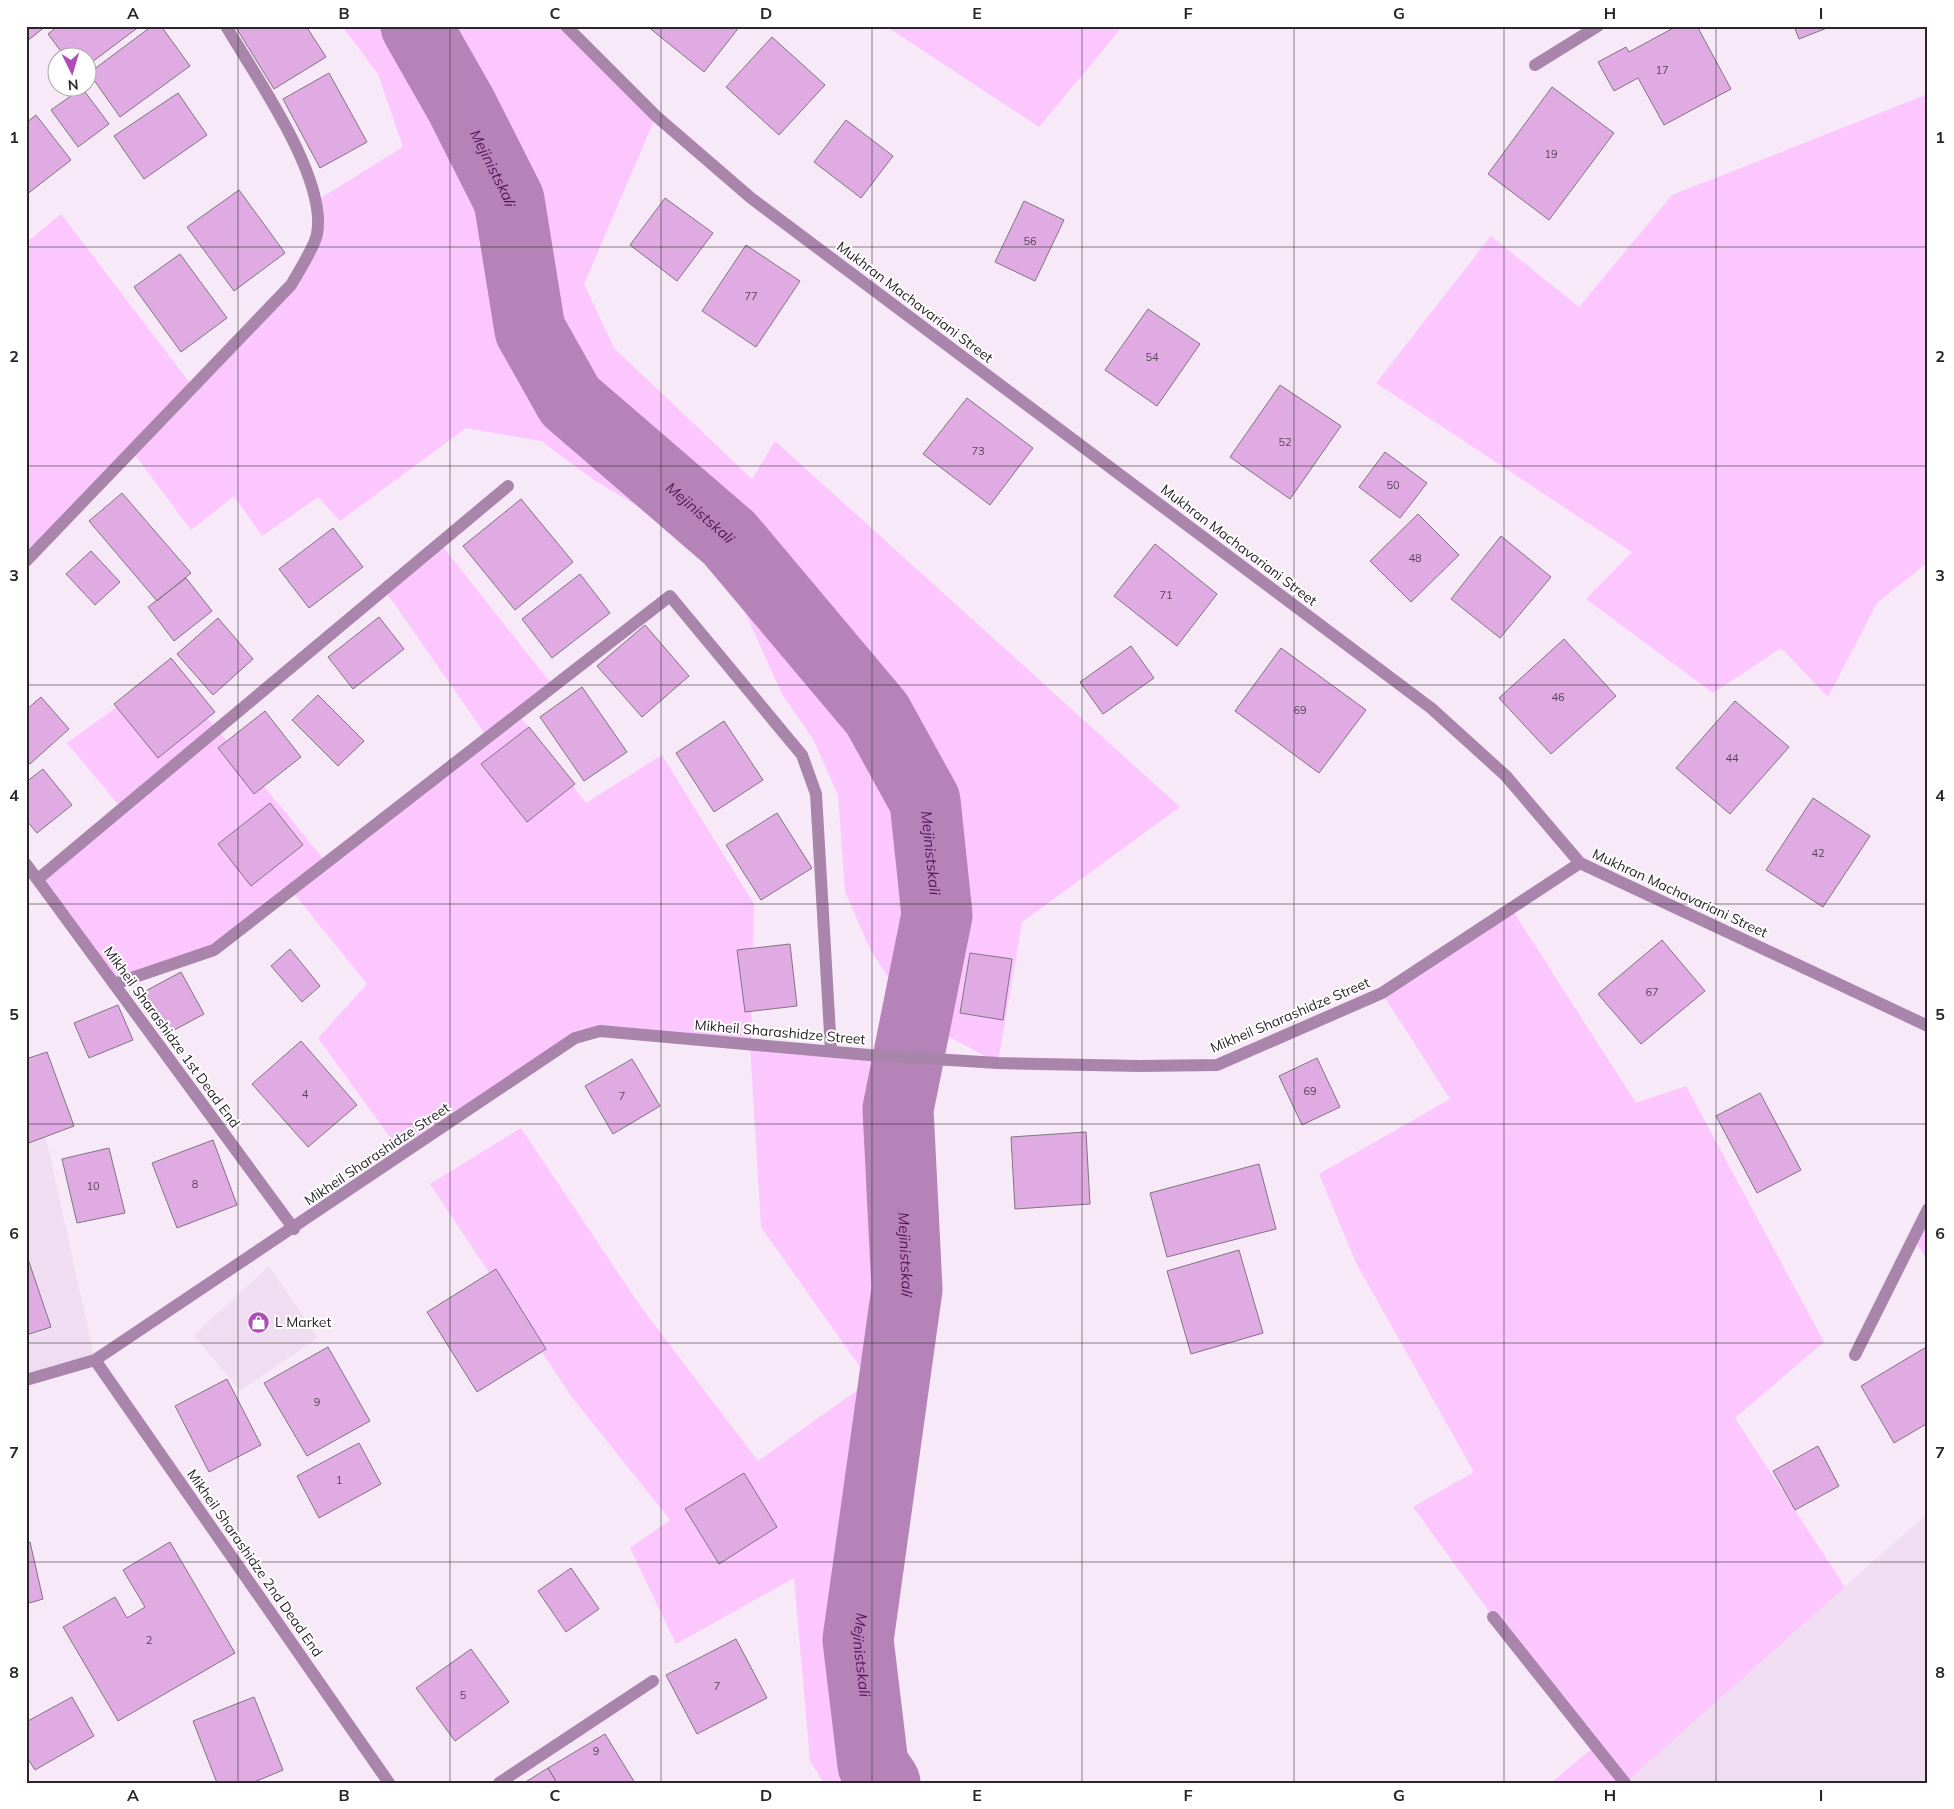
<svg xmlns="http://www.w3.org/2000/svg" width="1954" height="1809" viewBox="0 0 1954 1809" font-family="Mulish,sans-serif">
	<rect width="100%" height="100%" fill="#f7e9f7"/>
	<!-- built -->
	<path fill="#f0ddf1" d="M26,1048L95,1360L26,1380Z
		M269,1266L318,1338L240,1391L194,1335Z
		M1928,1513V1783H1625L1624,1782Z"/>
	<!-- green -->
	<path fill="#fbc7fe" d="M342,26H566L656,116L584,284L614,348L752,479L775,441L1180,807L1022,922L998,1063L916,1019L871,951L845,892L838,795L813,739L782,694L735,590L691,538L594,480L541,441L466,428L340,521L318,497L262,536L234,496L191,530L132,451L26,561V243L61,214L193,387L291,285L317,234L316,201L403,147L378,74Z
		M886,26H1123L1039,127Z
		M1928,94V562L1877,603L1828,697L1781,648L1713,693L1586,599L1632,552L1376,383L1491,236L1579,307L1672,195Z
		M440,543L553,686L518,714L586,803L662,755L754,904L751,1045L869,1055L898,1109L907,1289L858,1640L873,1764L885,1783H824L810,1761L794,1578L676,1644L630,1548L670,1520L571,1396L430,1184L521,1128L641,1307L758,1461L870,1381L761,1227L750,1045L600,1031L575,1038L403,1155L318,1038L367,984L291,890L214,950L114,984L38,879L122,809L67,743L165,672L217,729L326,862L487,737L384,589Z
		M1511,908L1636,1103L1686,1086L1824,1342L1735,1418L1845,1587L1625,1783H1551L1595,1746L1493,1617L1413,1507L1474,1472L1356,1263L1319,1174L1450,1099L1382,993Z
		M1928,1209V1261L1913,1238Z"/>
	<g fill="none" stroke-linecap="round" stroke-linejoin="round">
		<!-- river -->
		<path stroke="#b683b9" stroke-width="71" id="s1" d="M416,26L461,105L509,200L530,330L570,401L729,538L877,714L925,801L937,915L898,1109L907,1289L858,1640L873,1765L885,1783"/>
	</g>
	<!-- building -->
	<path fill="#e0abe3" stroke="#807481" d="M26,26H46L26,42Z
		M58,26H140L88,65V58H66L48,34Z
		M152,26H161L190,66L120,117L89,73Z
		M235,26H306L326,57L274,89Z
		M647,26H740L704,72Z
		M1677,26H1697L1731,89L1664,125L1638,78L1614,91L1598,62L1626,47L1629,52Z
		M1794,26H1832L1799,39Z
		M772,37L825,85L779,135L726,87Z
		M329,73L367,142L320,168L283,99Z
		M1552,87L1614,133L1549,220L1488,174Z
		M82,88L109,124L78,147L51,110Z
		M178,93L207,135L144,179L114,136Z
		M36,115L71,160L26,195V123Z
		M846,120L893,156L861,198L814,162Z
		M239,190L285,253L234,291L187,227Z
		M665,198L713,233L677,281L630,245Z
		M1024,201L1064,220L1035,281L995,262Z
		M746,245L800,281L756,347L702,311Z
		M180,254L227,318L181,352L134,287Z
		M1148,309L1200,344L1157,406L1105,370Z
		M1280,385L1341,426L1290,499L1230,457Z
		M967,398L1033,448L990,505L923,454Z
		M1385,452L1427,483L1400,518L1359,487Z
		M122,493L191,573L157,601L89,521Z
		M521,499L573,562L515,610L463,546Z
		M1418,514L1459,555L1411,602L1370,561Z
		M333,528L363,567L309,608L279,569Z
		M1501,536L1551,577L1500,638L1451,599Z
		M1155,544L1217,594L1177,646L1114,596Z
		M91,551L120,582L95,605L66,574Z
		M580,574L610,613L552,658L522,619Z
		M186,578L212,611L174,641L148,607Z
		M379,617L404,649L353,689L328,657Z
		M218,618L253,659L213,695L177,654Z
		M645,625L689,676L642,717L597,666Z
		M1564,639L1616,696L1551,754L1499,698Z
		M1131,646L1154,678L1103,714L1080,682Z
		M1281,648L1366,710L1319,773L1235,711Z
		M171,658L215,712L158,758L114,704Z
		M582,687L627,752L584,781L540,717Z
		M318,695L364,741L338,766L292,720Z
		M41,697L69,729L30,764L26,759V710Z
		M1735,701L1789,747L1730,814L1676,768Z
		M265,711L301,757L254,794L218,748Z
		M724,721L763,780L714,812L676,753Z
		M529,727L575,784L527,822L481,764Z
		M43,769L72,805L37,833L26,820V782Z
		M1813,798L1870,836L1823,907L1766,870Z
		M270,803L303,845L251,886L218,844Z
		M777,813L812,868L761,900L726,845Z
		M1662,940L1705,991L1641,1044L1598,994Z
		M790,944L797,1006L745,1012L737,950Z
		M290,949L320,986L302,1002L271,966Z
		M970,953L1012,959L1003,1020L960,1013Z
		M181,972L204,1014L163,1036L140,994Z
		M118,1005L133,1040L89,1058L74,1023Z
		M301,1041L357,1105L308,1147L252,1084Z
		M47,1052L74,1126L26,1144V1059Z
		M1317,1058L1340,1107L1302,1125L1279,1076Z
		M632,1059L660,1106L613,1134L585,1086Z
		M1760,1093L1801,1170L1757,1193L1716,1116Z
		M1086,1132L1090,1204L1015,1209L1011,1137Z
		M213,1140L237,1205L177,1228L152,1163Z
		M109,1148L125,1213L77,1223L62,1159Z
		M1259,1164L1276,1229L1167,1257L1150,1193Z
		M1239,1250L1263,1333L1191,1354L1167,1271Z
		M26,1253L51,1327L26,1335Z
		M496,1269L546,1349L477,1392L427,1312Z
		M1928,1346V1423L1894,1443L1861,1386Z
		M328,1347L370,1421L307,1456L264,1383Z
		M227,1379L261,1445L209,1472L175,1406Z
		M359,1443L381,1484L319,1518L297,1476Z
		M1818,1446L1839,1486L1795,1510L1773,1471Z
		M744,1473L777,1527L719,1564L685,1509Z
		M30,1542L43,1599L26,1604V1543Z
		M170,1542L235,1653L118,1721L63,1627L115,1597L127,1618L145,1607L123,1570Z
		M571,1568L599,1609L566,1632L538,1591Z
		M736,1639L767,1698L697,1734L666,1675Z
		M471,1649L509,1702L455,1741L416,1688Z
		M72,1697L94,1736L35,1770L26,1756V1722Z
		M254,1697L283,1770L252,1783H217L193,1721Z
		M605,1734L635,1783H557L548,1768Z
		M548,1768L557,1783H524Z"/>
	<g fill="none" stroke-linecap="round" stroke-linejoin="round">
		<!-- service -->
		<path stroke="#a985ab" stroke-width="12" d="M38,879L508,486
			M114,984L214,950L670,596L802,755L816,794L831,1051
			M1855,1355L1928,1209
			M1493,1617L1625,1783
			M499,1783L653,1681"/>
		<!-- minor -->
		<path stroke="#a985ab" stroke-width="12" d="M1535,65L1598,26
			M26,561L291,285C298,273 315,246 317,234C328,178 254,74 226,26
			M26,864L294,1229
			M95,1360L389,1783
			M26,1380L95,1360L575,1038L600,1031L869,1055L998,1063L1140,1066L1217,1065L1382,993L1580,863"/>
		<!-- tertiary -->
		<path stroke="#a985ab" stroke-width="12" d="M566,26L656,116L751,198L1431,708L1506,776L1580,863L1928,1026"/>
	</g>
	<!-- grid -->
	<path fill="none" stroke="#2a252a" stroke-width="1" stroke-opacity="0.55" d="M238,26V1783M450,26V1783M661,26V1783M872,26V1783M1082,26V1783M1294,26V1783M1504,26V1783M1716,26V1783M26,247H1928M26,466H1928M26,685H1928M26,904H1928M26,1124H1928M26,1343H1928M26,1562H1928"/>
	<!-- icons -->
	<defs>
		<symbol id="shop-disc" viewBox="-11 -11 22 22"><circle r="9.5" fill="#ad4db5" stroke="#fff"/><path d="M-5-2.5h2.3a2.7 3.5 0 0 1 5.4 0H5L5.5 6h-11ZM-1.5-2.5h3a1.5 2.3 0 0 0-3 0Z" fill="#fff"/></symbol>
	</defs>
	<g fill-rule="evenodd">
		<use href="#shop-disc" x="246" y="1310" width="25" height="25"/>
	</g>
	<g text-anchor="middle" stroke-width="4" stroke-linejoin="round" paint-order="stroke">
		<!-- number labels -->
		<g font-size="11" fill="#584658">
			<text x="1662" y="74">17</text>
			<text x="1551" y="158">19</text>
			<text x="1030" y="245">56</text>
			<text x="751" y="300">77</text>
			<text x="1152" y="361">54</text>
			<text x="1285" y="446">52</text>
			<text x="978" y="455">73</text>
			<text x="1393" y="489">50</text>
			<text x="1415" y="562">48</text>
			<text x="1166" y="599">71</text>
			<text x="1558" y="701">46</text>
			<text x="1300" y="714">69</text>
			<text x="1732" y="762">44</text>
			<text x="1818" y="857">42</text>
			<text x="1652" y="996">67</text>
			<text x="1310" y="1095">69</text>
			<text x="305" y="1098">4</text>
			<text x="622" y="1100">7</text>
			<text x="195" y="1188">8</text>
			<text x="93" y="1190">10</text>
			<text x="317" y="1406">9</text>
			<text x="339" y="1484">1</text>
			<text x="149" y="1644">2</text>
			<text x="717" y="1690">7</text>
			<text x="463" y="1699">5</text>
			<text x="596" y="1755">9</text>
		</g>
		<!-- street labels -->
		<g font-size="14" fill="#2a252a" stroke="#fff">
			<text transform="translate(915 302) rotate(37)" y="5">Mukhran Machavariani Street</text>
			<text transform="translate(1239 545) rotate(37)" y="5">Mukhran Machavariani Street</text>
			<text transform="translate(1680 893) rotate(25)" y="5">Mukhran Machavariani Street</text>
			<text transform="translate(1290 1015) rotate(-23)" y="5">Mikheil Sharashidze Street</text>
			<text transform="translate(780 1032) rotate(5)" y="5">Mikheil Sharashidze Street</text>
			<text transform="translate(172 1037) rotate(54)" y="5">Mikheil Sharashidze 1st Dead End</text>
			<text transform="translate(377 1154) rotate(-34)" y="5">Mikheil Sharashidze Street</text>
			<text transform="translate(255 1563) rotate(55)" y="5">Mikheil Sharashidze 2nd Dead End</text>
		</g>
		<!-- poi labels -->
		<g font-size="14" fill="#2a252a" stroke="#fff" text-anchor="start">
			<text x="275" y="1327">L Market</text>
		</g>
		<!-- water labels -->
		<g font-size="15" font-style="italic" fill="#541659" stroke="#fff">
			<text dy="5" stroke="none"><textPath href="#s1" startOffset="162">Mejinistskali</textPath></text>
			<text dy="5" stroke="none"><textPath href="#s1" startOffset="582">Mejinistskali</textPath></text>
			<text dy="5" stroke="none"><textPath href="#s1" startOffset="1002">Mejinistskali</textPath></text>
			<text dy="5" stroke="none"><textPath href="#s1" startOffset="1408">Mejinistskali</textPath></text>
			<text dy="5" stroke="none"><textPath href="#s1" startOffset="1812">Mejinistskali</textPath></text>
		</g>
	</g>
	<!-- border -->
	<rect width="1954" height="1809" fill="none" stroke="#ffffff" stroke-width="55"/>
	<!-- north arrow -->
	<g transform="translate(72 72) rotate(175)"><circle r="24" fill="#ffffff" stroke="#aaa8aa"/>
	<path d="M0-4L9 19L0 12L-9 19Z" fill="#ad4db5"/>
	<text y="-8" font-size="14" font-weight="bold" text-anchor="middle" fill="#2a252a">N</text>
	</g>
	<rect x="28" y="28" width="1898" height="1754" fill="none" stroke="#2a252a" stroke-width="2"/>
	<g font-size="16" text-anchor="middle" font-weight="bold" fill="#2a252a">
		<text x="133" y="19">A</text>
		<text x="344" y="19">B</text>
		<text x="555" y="19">C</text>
		<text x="766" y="19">D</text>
		<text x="977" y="19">E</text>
		<text x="1188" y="19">F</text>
		<text x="1399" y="19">G</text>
		<text x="1610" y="19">H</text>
		<text x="1821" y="19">I</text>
		<text x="14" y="143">1</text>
		<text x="1940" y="143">1</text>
		<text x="14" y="362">2</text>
		<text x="1940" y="362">2</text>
		<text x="14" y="581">3</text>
		<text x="1940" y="581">3</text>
		<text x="14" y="801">4</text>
		<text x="1940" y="801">4</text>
		<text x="14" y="1020">5</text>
		<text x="1940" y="1020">5</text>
		<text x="14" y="1239">6</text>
		<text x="1940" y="1239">6</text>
		<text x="14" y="1458">7</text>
		<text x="1940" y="1458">7</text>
		<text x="14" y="1678">8</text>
		<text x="1940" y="1678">8</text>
		<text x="133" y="1801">A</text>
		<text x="344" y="1801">B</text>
		<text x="555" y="1801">C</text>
		<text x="766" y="1801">D</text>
		<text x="977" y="1801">E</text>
		<text x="1188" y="1801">F</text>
		<text x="1399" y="1801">G</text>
		<text x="1610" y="1801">H</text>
		<text x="1821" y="1801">I</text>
	</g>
</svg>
